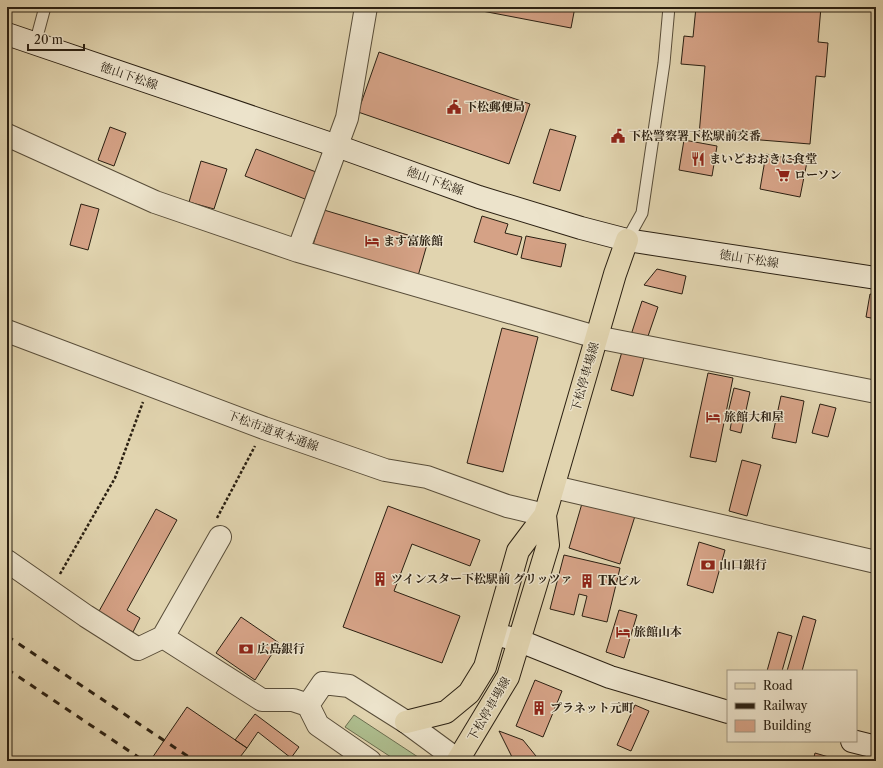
<svg xmlns="http://www.w3.org/2000/svg" width="883" height="768" viewBox="0 0 883 768" font-family="'Libre Caslon Text','Noto Serif JP',serif">
	<rect width="100%" height="100%" fill="#e1d4af"/>
	<filter id="stains"><feTurbulence type="fractalNoise" baseFrequency=".005" numOctaves="4"/><feColorMatrix values="0 0 0 0 .2 0 0 0 0 .09 0 0 0 0 .02 0 0 0 .5 -.17"/></filter>
	<radialGradient id="worn" r=".72"><stop offset=".6" stop-color="#630" stop-opacity="0"/><stop offset="1" stop-color="#630" stop-opacity=".3"/></radialGradient>
	<!-- green -->
	<path fill="#aebe8f" stroke="#6c6f50" d="M354,715L421,759L422,761H397L345,727Z"/>
	<!-- building -->
	<path fill="#d5a286" stroke="#2b2012" d="M477,7H575L571,28L477,10Z
		M696,7H821L818,42L828,43L825,77L816,76L810,144L699,135L705,66L681,64L684,36L693,37Z
		M379,52L530,104L509,164L358,112Z
		M110,127L126,133L114,166L98,160Z
		M550,129L576,136L560,191L533,183Z
		M684,140L717,146L712,176L679,170Z
		M256,149L316,172L305,199L245,176Z
		M766,154L807,162L800,197L760,189Z
		M201,161L227,169L214,209L189,202Z
		M81,204L99,209L88,250L70,245Z
		M324,210L428,241L418,276L313,245Z
		M482,216L508,224L505,233L522,237L517,255L474,242Z
		M526,236L566,244L561,267L521,258Z
		M657,269L686,276L682,294L644,285Z
		M870,294L876,295V319L866,317Z
		M642,301L658,307L646,342L630,338Z
		M502,328L538,337L503,472L467,463Z
		M623,348L645,354L633,396L611,390Z
		M708,373L733,378L716,462L690,457Z
		M734,388L750,392L741,433L730,430L732,419L727,417Z
		M781,396L804,401L796,443L772,438Z
		M820,404L836,408L828,437L812,433Z
		M742,460L761,465L747,516L729,511Z
		M583,500L635,516L620,564L569,548Z
		M388,506L480,540L470,566L412,544L394,591L460,616L442,663L343,627Z
		M156,509L177,520L127,610L140,618L133,632L98,613Z
		M699,542L725,550L713,593L687,585Z
		M564,555L620,568L607,622L582,616L587,596L579,594L574,615L550,609Z
		M619,610L637,615L624,658L606,652Z
		M803,616L816,620L802,671H787Z
		M241,617L279,643L255,680L216,653Z
		M778,632L792,636L782,671H767Z
		M535,680L562,691L543,737L516,726Z
		M635,705L649,711L631,751L617,745Z
		M187,707L247,748L237,761H150Z
		M255,714L299,747L291,758L258,732L247,748L235,740Z
		M499,731L523,740L540,761H514Z
		M815,753L832,758L831,761H813Z"/>
	<g fill="none" stroke-linecap="round" stroke-linejoin="round">
		<defs>
			<path id="lane" d="M35,44L45,7
				M627,240L642,213L664,63L669,7"/>
			<path id="street" d="M7,135L155,202L298,251L596,337L876,392
				M298,251L347,118L366,7
				M7,331L264,428L385,470L427,477L507,506L545,515
				M554,487L876,562
				M7,561L86,616L138,649L163,637L262,700H293L308,705
				M163,637L220,537
				M370,761L318,725L308,705L323,683L349,686L406,722L459,761"/>
			<path id="secondary" d="M7,34L337,146L479,197L581,228L627,240L876,278
				M496,634L520,641L610,677L728,712
				M852,741L876,747"/>
			<path id="primary" d="M406,722L446,712L469,693L485,667L518,551L545,515L615,274L627,240
				M458,760L508,677L548,545L545,515"/>
		</defs>
		<!-- lane casing -->
		<use href="#lane" stroke="#584d39" stroke-width="13"/>
		<!-- street casing -->
		<use href="#street" stroke="#584d39" stroke-width="24"/>
		<!-- secondary casing -->
		<use href="#secondary" stroke="#2b2012" stroke-width="24"/>
		<!-- primary casing -->
		<use href="#primary" stroke="#2b2012" stroke-width="24"/>
		<!-- path -->
		<path stroke="#2b2012" stroke-width="2.5" stroke-dasharray="3 2" stroke-linecap="butt" d="M217,518L255,446
			M60,574L115,478L143,402"/>
		<!-- lane -->
		<use href="#lane" stroke="#ece3cb" stroke-width="11"/>
		<!-- street -->
		<use href="#street" stroke="#ece3cb" stroke-width="22"/>
		<!-- secondary -->
		<use href="#secondary" stroke="#ece3cb" stroke-width="22"/>
		<!-- primary -->
		<use href="#primary" stroke="#e1d4af" stroke-width="22"/>
		<!-- rail -->
		<path stroke="#2b2012" stroke-width="3" stroke-dasharray="7 7" stroke-linecap="butt" d="M7,636L195,761
			M7,669L144,761"/>
	</g>
	<!-- icons -->
	<defs>
		<symbol id="civic-bare" viewBox="-9 -9 18 18"><path d="M-.6-6.5H3V-4.5H.6V-3L4-1V1h2V6H-6V1h2V-1L-.6-3ZM-1.2 2.5V6h2.4V2.5Z" fill="#8f2418" stroke="#ece3cb" stroke-width="2.5" paint-order="stroke"/></symbol>
		<symbol id="restaurant-bare" viewBox="-9 -9 18 18"><path d="M-5-6h1v4h1v-4h1v4h1v-4h1v5L-1.5 .5V6h-2V.5L-5-1ZM5-6V6H3V1.5H1.5Q1.5-4 5-6Z" fill="#8f2418" stroke="#ece3cb" stroke-width="2.5" paint-order="stroke"/></symbol>
		<symbol id="supermarket-bare" viewBox="-9 -9 18 18"><path d="M-6-5.5h2.5l.6 2H6L4.5 2H-2.5L-4.4-4H-6ZM-1.5 3.2a1.3 1.3 0 1 0 .1 0ZM3 3.2a1.3 1.3 0 1 0 .1 0Z" fill="#8f2418" stroke="#ece3cb" stroke-width="2.5" paint-order="stroke"/></symbol>
		<symbol id="hotel-bare" viewBox="-9 -9 18 18"><path d="M-6-4.5h1.5V1H6V5H4.5V3h-9V5H-6ZM-4 0a1.8 1.8 0 1 1 3.6 0ZM.5 0V-2.5h3Q6-2.5 6 0Z" fill="#8f2418" stroke="#ece3cb" stroke-width="2.5" paint-order="stroke"/></symbol>
		<symbol id="bank-bare" viewBox="-9 -9 18 18"><path d="M-6-4H6V4H-6ZM0-2.3a2.3 2.3 0 1 0 0 4.6a2.3 2.3 0 1 0 0-4.6Z" fill="#8f2418" stroke="#ece3cb" stroke-width="2.5" paint-order="stroke"/></symbol>
		<symbol id="building-bare" viewBox="-9 -9 18 18"><path d="M-4-6H4V6H1V3H-1V6H-4ZM-2.5-4.3h1.7v1.8h-1.7ZM.8-4.3h1.7v1.8H.8ZM-2.5-1h1.7V.8h-1.7ZM.8-1h1.7V.8H.8Z" fill="#8f2418" stroke="#ece3cb" stroke-width="2.5" paint-order="stroke"/></symbol>
	</defs>
	<g fill-rule="evenodd">
		<use href="#civic-bare" x="444" y="97" width="20" height="20"/>
		<use href="#civic-bare" x="608" y="126" width="20" height="20"/>
		<use href="#restaurant-bare" x="688" y="149" width="20" height="20"/>
		<use href="#supermarket-bare" x="773" y="165" width="20" height="20"/>
		<use href="#hotel-bare" x="362" y="231" width="20" height="20"/>
		<use href="#hotel-bare" x="703" y="407" width="20" height="20"/>
		<use href="#bank-bare" x="698" y="555" width="20" height="20"/>
		<use href="#building-bare" x="370" y="569" width="20" height="20"/>
		<use href="#building-bare" x="577" y="571" width="20" height="20"/>
		<use href="#hotel-bare" x="613" y="622" width="20" height="20"/>
		<use href="#bank-bare" x="236" y="639" width="20" height="20"/>
		<use href="#building-bare" x="529" y="698" width="20" height="20"/>
	</g>
	<g text-anchor="middle" stroke-width="3" stroke-linejoin="round" paint-order="stroke">
		<!-- street labels -->
		<g font-size="12" fill="#2b2012" stroke="#ece3cb">
			<text transform="translate(129 76) rotate(19)" y="4">徳山下松線</text>
			<text transform="translate(435 181) rotate(20)" y="4">徳山下松線</text>
			<text transform="translate(749 259) rotate(9)" y="4">徳山下松線</text>
			<text transform="translate(585 377) rotate(-74)" y="4">下松停車場線</text>
			<text transform="translate(273 431) rotate(20)" y="4">下松市道東本通線</text>
			<text transform="translate(489 709) rotate(-60)" y="4">下松停車場線</text>
		</g>
		<!-- poi labels -->
		<g font-size="12" font-weight="bold" fill="#2b2012" stroke="#ece3cb" text-anchor="start">
			<text x="465" y="111">下松郵便局</text>
			<text x="629" y="140">下松警察署下松駅前交番</text>
			<text x="709" y="163">まいどおおきに食堂</text>
			<text x="794" y="179">ローソン</text>
			<text x="383" y="245">ます富旅館</text>
			<text x="724" y="421">旅館大和屋</text>
			<text x="719" y="569">山口銀行</text>
			<text x="391" y="583">ツインスター下松駅前 グリッツァ</text>
			<text x="598" y="585">TKビル</text>
			<text x="634" y="636">旅館山本</text>
			<text x="257" y="653">広島銀行</text>
			<text x="550" y="712">プラネット元町</text>
		</g>
	</g>
	<!-- margin -->
	<rect width="883" height="768" fill="none" stroke="#e1d4af" stroke-width="24"/>
	<rect x="8" y="8" width="867" height="752" fill="none" stroke="#2b2012" stroke-width="2"/>
	<rect x="12" y="12" width="859" height="744" fill="none" stroke="#2b2012"/>
	<!-- legend -->
	<rect x="727" y="670" width="130" height="72" fill="#ece3cb" stroke="#9f9581"/>
	<rect x="735" y="683" width="20" height="6" fill="#e1d4af" stroke="#9f9581"/>
	<text x="763" y="690" font-size="12" fill="#2b2012">Road</text>
	<rect x="735" y="703" width="20" height="6" fill="#2b2012" stroke="#9f9581"/>
	<text x="763" y="710" font-size="12" fill="#2b2012">Railway</text>
	<rect x="735" y="720" width="20" height="12" fill="#d5a286" stroke="#9f9581"/>
	<text x="763" y="730" font-size="12" fill="#2b2012">Building</text>
	<!-- scale -->
	<path d="M28 44v6h56v-6" fill="none" stroke="#2b2012" stroke-width="2"/>
	<text x="34" y="44" font-size="12" fill="#2b2012" stroke="#ece3cb" stroke-width="3" paint-order="stroke">20 m</text>
	<rect width="100%" height="100%" filter="url(#stains)"/>
	<rect width="100%" height="100%" fill="url(#worn)"/>
</svg>
